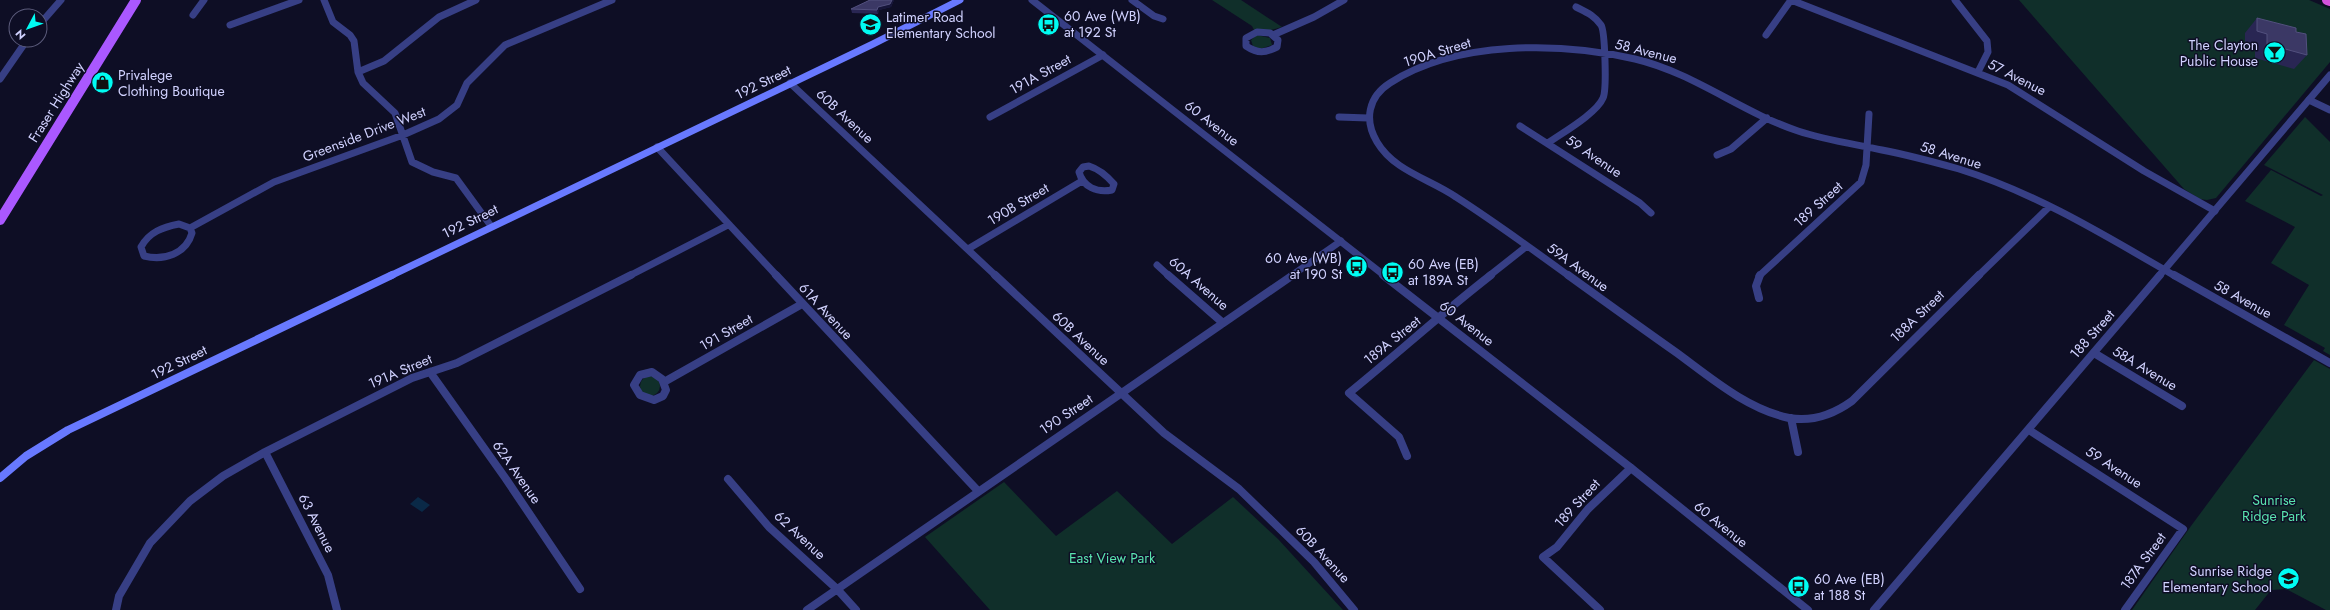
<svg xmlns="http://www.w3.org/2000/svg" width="2330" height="610" viewBox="0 0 2330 610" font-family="Jost,sans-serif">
	<rect width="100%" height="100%" fill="#0e0e25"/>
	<!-- green -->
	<path fill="#102f2a" d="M1212,0H1241L1282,27L1271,30H1254L1252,26Z
		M2019,0H2309L2330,9V62L2216,198L2207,200L2200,199L2184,189Z
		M1257,35L1270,38L1272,45L1260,49L1253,46L1251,40Z
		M2305,117L2330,142V355L2323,351L2325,348L2284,325L2309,285L2271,263L2295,227L2245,201L2271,170L2321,196L2323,195L2264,165Z
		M2314,360L2330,369V610H2326L2286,589L2271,590L2255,610H2132L2191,526Z
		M640 386a10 10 0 1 1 20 0a10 10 0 1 1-20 0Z
		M1004,482L1056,536L1117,491L1172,544L1233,497L1278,539L1343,610H990L925,537Z"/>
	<!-- water -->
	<path fill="#0a2947" d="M418,497L430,505L422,512L410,504Z"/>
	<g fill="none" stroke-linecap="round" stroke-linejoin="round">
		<!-- minor-far1 -->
		<path stroke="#373f85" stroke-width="7" d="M324,0L333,22L350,35L354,41L358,72L363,83L395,113L412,162L433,172L456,178L491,226
			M1132,0L1154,16L1163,19
			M1791,0L2008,85L2144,171L2215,211
			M1955,0L1987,41L1988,52L1978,72
			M193,15L204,0
			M40,24L61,0
			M230,25L299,0
			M1257,32L1270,33L1278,40L1277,47C1265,53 1258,54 1246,46V38Z
			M1273,35L1314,17L1344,0
			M1766,35L1791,0
			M358,72L384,61L439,17L476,0
			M0,79L27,40
			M790,83L996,276
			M2309,100L2330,110
			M990,117L1103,55
			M1339,117L1368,118
			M1520,126L1640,203L1651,213
			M1548,143C1562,133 1597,113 1603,98C1607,90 1605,31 1601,25C1594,15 1586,12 1576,7
			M657,147L777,276
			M1717,155L1731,149L1767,118
			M1089,166C1099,169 1107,176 1114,184L1112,190C1097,193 1083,187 1079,172L1083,167Z
			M179,224L190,228L192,233C186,254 164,261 144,256L141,247C149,232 163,227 179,224Z
			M190,228L274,182L403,135L439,119L457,105L467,83L505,45L612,0
			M968,249L1082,181
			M1157,265L1169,276
			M629,276L728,225
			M1291,276L1341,241
			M1489,276L1527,246
			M1569,276C1532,249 1495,222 1456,197C1430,179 1394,171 1377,142C1364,120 1368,97 1390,83C1456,40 1561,42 1635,59C1694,73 1741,112 1798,131C1825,140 1854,144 1882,150C1908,155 1934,162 1959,169C2036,193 2106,236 2175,276
			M1759,276L1861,182L1866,165L1869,114
			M1978,276L2049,207"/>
		<!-- minor -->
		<path stroke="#373f85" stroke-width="8" d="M776,275L978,491
			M995,275L1164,433L1239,489L1314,562L1354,610
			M1168,275L1223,323
			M1568,275C1604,301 1640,327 1677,353C1711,378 1747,409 1789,418C1812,422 1834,414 1852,401L1979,275
			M2174,275L2330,363
			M1759,298L1756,286L1760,275
			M2094,353L2182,406
			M430,372L506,479L580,589
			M652,372L662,379L666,390L663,396L654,400L640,395L634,385L640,375Z
			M664,382L802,304
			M1791,418L1798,452
			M2029,430L2183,529L2125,610
			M265,452L328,575L337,610
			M1407,456L1399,437L1349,393C1397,354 1442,313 1491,275
			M728,479L769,527L837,589L856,610
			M116,610L119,596L150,543L190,501L223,476L265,452L412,378L457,363L631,275
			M807,610L1293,275
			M1600,610L1543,557L1557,547L1588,509L1631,468"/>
		<!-- tertiary-far1 -->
		<path stroke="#373f85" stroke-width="7" d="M1032,0L1385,276
			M2159,276L2330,75"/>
		<!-- tertiary -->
		<path stroke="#373f85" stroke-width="8" d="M1383,275L1631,468L1808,610
			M1874,610L2160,275"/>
		<!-- secondary-far1 -->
		<path stroke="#6879ff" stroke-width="7" d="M390,276L873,44L960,0"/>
		<!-- secondary -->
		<path stroke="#6879ff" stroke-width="8" d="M0,478L26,456L68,430L392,275"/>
		<!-- primary -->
		<path stroke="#aa58ff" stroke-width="10" d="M0,220L136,0"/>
		<!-- trunk -->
		<path stroke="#d452dd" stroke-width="10" d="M2327,0L2330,1"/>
	</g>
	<!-- wall -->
	<path fill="#292653" d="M870,0H894L891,7L879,10L878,14L852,13L851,9Z
		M2257,18L2307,55L2294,69L2255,58V49L2245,45V33Z"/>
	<!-- shaded-wall -->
	<path fill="#161539" d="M892,0H894L891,7L879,10L878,14L877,10L878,7Z"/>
	<!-- building -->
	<path fill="#3b3865" stroke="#52507e" d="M870,0H892L890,4L878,7L877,10L851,9Z
		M2257,18L2296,28V32L2306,34L2307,55L2267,44V34L2257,31Z"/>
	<!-- icons -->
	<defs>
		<symbol id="bus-disc" viewBox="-11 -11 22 22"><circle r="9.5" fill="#00fcf3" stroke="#0e0e25"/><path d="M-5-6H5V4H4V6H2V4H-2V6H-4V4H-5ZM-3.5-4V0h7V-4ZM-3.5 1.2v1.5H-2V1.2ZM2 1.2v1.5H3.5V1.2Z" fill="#111"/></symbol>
		<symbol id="school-disc" viewBox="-11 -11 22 22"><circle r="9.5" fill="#00fcf3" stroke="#0e0e25"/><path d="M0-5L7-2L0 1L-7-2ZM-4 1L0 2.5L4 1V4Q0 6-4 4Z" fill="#111"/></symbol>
		<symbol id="bar-disc" viewBox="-11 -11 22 22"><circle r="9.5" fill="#00fcf3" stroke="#0e0e25"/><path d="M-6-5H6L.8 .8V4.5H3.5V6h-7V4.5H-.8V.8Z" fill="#111"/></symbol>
		<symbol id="shop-disc" viewBox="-11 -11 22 22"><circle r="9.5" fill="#00fcf3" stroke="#0e0e25"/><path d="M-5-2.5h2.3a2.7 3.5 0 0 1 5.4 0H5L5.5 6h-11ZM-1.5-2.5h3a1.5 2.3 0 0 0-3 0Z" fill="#111"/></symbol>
	</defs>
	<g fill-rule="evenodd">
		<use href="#bus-disc" x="1036" y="12" width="25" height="25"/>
		<use href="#school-disc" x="858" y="12" width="25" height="25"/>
		<use href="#bar-disc" x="2262" y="40" width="25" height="25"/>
		<use href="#shop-disc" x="90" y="70" width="25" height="25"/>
		<use href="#bus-disc" x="1344" y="254" width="25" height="25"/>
		<use href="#bus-disc" x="1380" y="260" width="25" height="25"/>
		<use href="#school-disc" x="2276" y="566" width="25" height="25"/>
		<use href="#bus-disc" x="1786" y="574" width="25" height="25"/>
	</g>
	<g text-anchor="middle" stroke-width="3" stroke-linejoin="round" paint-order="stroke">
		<!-- poi labels -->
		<g font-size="14" fill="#d1d2ff" stroke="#0e0e25" text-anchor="start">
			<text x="1064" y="21">60 Ave (WB)<tspan x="1064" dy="16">at 192 St</tspan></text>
			<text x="886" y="22">Latimer Road<tspan x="886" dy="16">Elementary School</tspan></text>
			<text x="2258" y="50" text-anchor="end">The Clayton<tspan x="2258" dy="16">Public House</tspan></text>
			<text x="118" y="80">Privalege<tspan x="118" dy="16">Clothing Boutique</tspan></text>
			<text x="1342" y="263" text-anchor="end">60 Ave (WB)<tspan x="1342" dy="16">at 190 St</tspan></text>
			<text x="1408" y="269">60 Ave (EB)<tspan x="1408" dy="16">at 189A St</tspan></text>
			<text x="2272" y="576" text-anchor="end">Sunrise Ridge<tspan x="2272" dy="16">Elementary School</tspan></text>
			<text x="1814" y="584">60 Ave (EB)<tspan x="1814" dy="16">at 188 St</tspan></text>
		</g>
		<!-- street labels -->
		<g font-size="14" fill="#d1d2ff" stroke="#0e0e25">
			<text transform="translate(1646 51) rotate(14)" y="5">58 Avenue</text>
			<text transform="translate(1437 52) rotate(-17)" y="5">190A Street</text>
			<text transform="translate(1040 74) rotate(-29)" y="5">191A Street</text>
			<text transform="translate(2017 77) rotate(27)" y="5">57 Avenue</text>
			<text transform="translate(763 82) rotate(-26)" y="5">192 Street</text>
			<text transform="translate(56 102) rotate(-58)" y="5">Fraser Highway</text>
			<text transform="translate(845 116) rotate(43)" y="5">60B Avenue</text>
			<text transform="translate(1212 123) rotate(38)" y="5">60 Avenue</text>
			<text transform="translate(364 134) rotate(-21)" y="5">Greenside Drive West</text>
			<text transform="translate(1951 155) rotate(17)" y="5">58 Avenue</text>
			<text transform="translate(1594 156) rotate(34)" y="5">59 Avenue</text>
			<text transform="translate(1018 204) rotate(-31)" y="5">190B Street</text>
			<text transform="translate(1818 204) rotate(-42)" y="5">189 Street</text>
			<text transform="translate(470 221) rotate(-26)" y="5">192 Street</text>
			<text transform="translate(1578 267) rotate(36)" y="5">59A Avenue</text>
			<text transform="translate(1199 283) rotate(41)" y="5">60A Avenue</text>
			<text transform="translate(2243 299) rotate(29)" y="5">58 Avenue</text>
			<text transform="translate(826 311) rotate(47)" y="5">61A Avenue</text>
			<text transform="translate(1917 316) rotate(-44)" y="5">188A Street</text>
			<text transform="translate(1467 323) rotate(38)" y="5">60 Avenue</text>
			<text transform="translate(726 332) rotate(-30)" y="5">191 Street</text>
			<text transform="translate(2092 334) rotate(-49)" y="5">188 Street</text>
			<text transform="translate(1081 338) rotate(43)" y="5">60B Avenue</text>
			<text transform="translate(1392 340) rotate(-39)" y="5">189A Street</text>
			<text transform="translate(179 362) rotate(-26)" y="5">192 Street</text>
			<text transform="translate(2145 368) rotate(31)" y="5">58A Avenue</text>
			<text transform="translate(400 371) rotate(-23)" y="5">191A Street</text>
			<text transform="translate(1066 414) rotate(-34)" y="5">190 Street</text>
			<text transform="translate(2114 467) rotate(33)" y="5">59 Avenue</text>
			<text transform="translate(517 472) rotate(55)" y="5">62A Avenue</text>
			<text transform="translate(1577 503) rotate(-48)" y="5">189 Street</text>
			<text transform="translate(317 523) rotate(63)" y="5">63 Avenue</text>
			<text transform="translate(1721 524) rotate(39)" y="5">60 Avenue</text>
			<text transform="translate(800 535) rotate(43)" y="5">62 Avenue</text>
			<text transform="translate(1323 554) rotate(47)" y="5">60B Avenue</text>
			<text transform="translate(2143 561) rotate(-54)" y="5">187A Street</text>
		</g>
		<!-- park labels -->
		<g font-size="14" fill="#59e3ae" stroke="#0e0e25">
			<text x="2274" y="505">Sunrise<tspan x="2274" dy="16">Ridge Park</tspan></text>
			<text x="1112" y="563">East View Park</text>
		</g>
	</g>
	<!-- north arrow -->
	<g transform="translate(28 28) rotate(229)"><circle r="19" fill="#0e0e25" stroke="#5c5c7c"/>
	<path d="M0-3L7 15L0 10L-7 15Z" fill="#00fcf3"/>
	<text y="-6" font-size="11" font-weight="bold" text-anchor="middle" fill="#d1d2ff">N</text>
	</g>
</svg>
